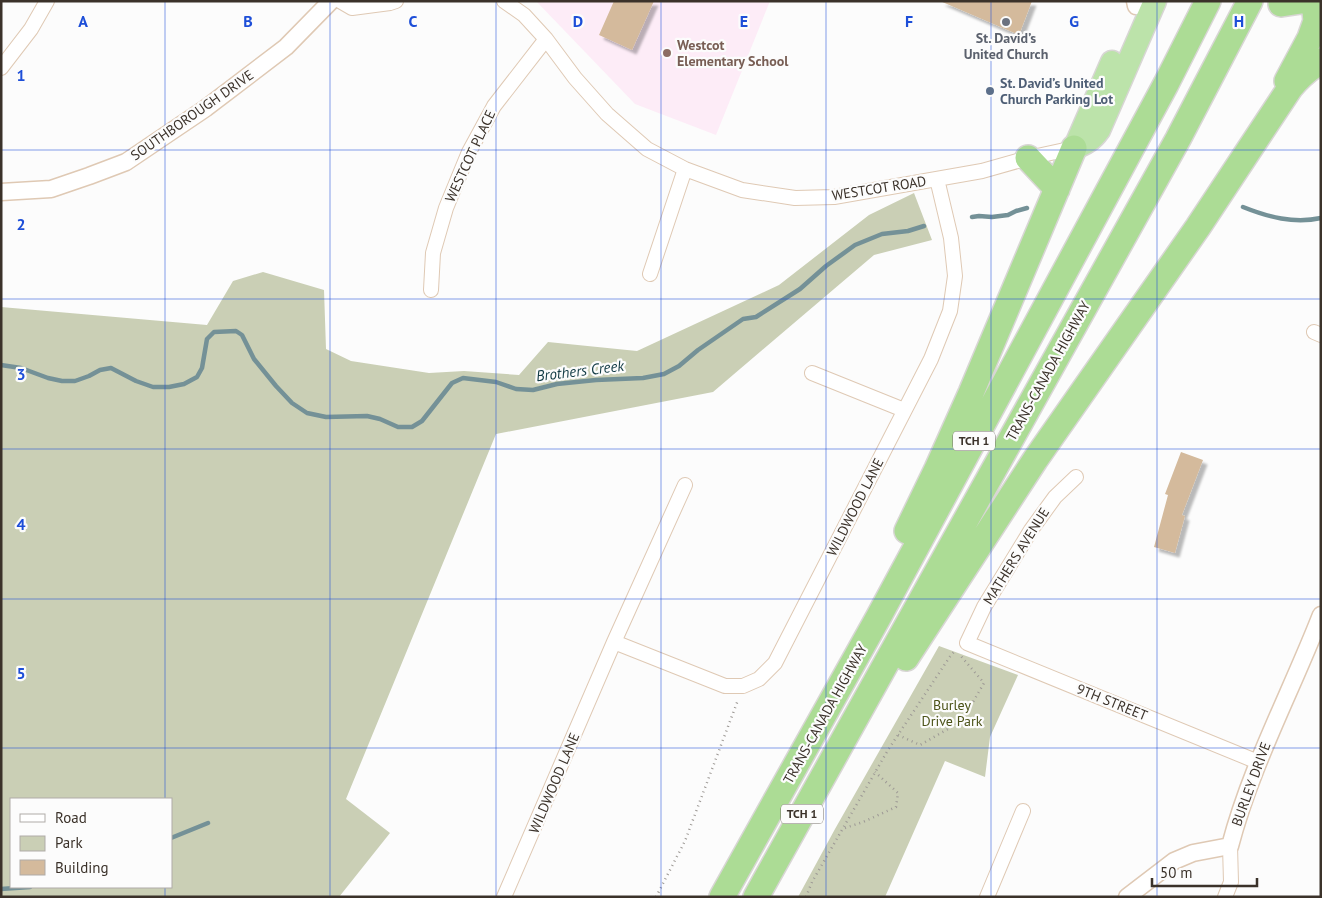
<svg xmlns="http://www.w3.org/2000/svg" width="1322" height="898" viewBox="0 0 1322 898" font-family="'PT Sans',sans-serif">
	<defs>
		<filter id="shadow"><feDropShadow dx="4.5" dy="4.5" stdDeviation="1" flood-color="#0004"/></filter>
	</defs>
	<rect width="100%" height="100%" fill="#fcfcfc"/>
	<!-- education -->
	<path fill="#fdecf7" d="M536,1H770L716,135L635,104Z"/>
	<!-- green -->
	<path fill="#cacfb5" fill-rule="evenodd" d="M914,193L932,240L874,255L713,392L496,434L346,799L390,833L339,897H1V307L207,325L233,281L263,272L324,290L326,349L351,361L429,373L464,371L519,375L548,342L637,351L779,285L869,215ZM11,799H171V887H11Z
		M939,646L1018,675L990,737L985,777L945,761L885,897H798L835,829Z"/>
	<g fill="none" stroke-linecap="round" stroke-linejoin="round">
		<!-- stream -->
		<path stroke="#749197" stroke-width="4.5" d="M1243,207C1268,217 1294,224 1321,218
			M972,217L979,216L992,217L1008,215L1016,211L1027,208
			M1,365L21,368L48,378L62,381H75L89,376L100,370L111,368L136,381L153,387H169L184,384L197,377L202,368L207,339L214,332L236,331L242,335L254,359L276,386L292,403L307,413L326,417L367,416L380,419L398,427H412L422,421L452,383L463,378L496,382L516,389L533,390L557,384L596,380L643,378L664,374L679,366L698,350L743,319L756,317L800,289L826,266L855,245L882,234L908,231L924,226
			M171,838L208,823
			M1,889L30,887"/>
	</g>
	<!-- building -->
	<path fill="#d4ba9c" filter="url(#shadow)" d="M614,1H654L632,50L599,35Z
		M940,1H1032L1019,35Z
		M1181,452L1203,460L1182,515L1185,516L1175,553L1154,547L1168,495L1165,494Z"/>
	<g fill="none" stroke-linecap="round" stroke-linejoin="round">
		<defs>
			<path id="minor" d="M340,1L352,8L390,3L396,1
				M504,1L524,15L546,39L575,78L607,114L647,149L685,169L742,190L795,198L834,197L982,171L1028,158L1074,148
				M1,68L31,29L47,1
				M650,274L685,169
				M431,290L433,253L446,208L469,152L494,106L546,39
				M1314,332L1321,335
				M812,373L904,410
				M1076,477L1055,497L1031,530L984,607L967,643L1258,762
				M614,642L725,686H743L759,679L775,663L931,359L950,311L955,276L951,238L937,179
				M504,897L614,642L685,485
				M987,897L1023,811
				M1225,897L1231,882L1230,846"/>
			<path id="tertiary" d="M1135,1L1136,6
				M1,192L51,189L89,176L126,162L206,108L286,47L331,1
				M1127,897L1174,861L1193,853L1230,846C1251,766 1291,692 1321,615"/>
			<path id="trunk" d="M1075,147L1112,62
				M1074,148C1085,144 1092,140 1099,130L1155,1"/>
			<path id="motorway" d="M1281,4L1301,1
				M1287,81L1310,38L1316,21L1314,1
				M1028,158L1057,189
				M907,531L937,469L971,393L1074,148
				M906,658L1035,460L1198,227L1290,88C1299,77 1308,69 1321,61
				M722,897L878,618L1166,84L1208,1
				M756,897L1178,139L1250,1"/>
		</defs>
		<!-- minor casing -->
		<use href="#minor" stroke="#dfc9b4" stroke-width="16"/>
		<!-- tertiary casing -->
		<use href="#tertiary" stroke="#dfc9b4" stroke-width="19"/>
		<!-- trunk casing -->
		<use href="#trunk" stroke="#d8d6d4" stroke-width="25"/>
		<!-- motorway casing -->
		<use href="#motorway" stroke="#d8d6d4" stroke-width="28"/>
		<!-- path -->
		<path stroke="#9d9995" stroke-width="2.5" stroke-dasharray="1 4" stroke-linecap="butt" d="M898,735L920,745L962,721L984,683L960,655
			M845,828L863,822L896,807L898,793L875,772
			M656,897L685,841L738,700
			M806,897L812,882L888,750L951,655L955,651"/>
		<!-- minor -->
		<use href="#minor" stroke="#fff" stroke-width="14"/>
		<!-- tertiary -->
		<use href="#tertiary" stroke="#fff" stroke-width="16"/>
		<!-- trunk -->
		<use href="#trunk" stroke="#bce3aa" stroke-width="22"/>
		<!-- motorway -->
		<use href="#motorway" stroke="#acdc95" stroke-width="25"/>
	</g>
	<!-- grid -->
	<path fill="none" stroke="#1d4ed8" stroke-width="1" stroke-opacity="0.55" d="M165,1V799M330,1V897M496,1V897M661,1V897M826,1V897M991,1V897M1157,1V897M1,150H1321M1,299H1321M1,449H1321M1,599H1321M1,748H1321M165,887V897"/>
	<!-- markers -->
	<circle fill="#6b7280" stroke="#fcfcfc" stroke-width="2" cx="1006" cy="22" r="5"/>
	<circle fill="#8d6e63" stroke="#fcfcfc" stroke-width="2" cx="667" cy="53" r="5"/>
	<circle fill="#5c6f8a" stroke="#fcfcfc" stroke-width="2" cx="990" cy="91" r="5"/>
	<g text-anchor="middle" stroke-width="4.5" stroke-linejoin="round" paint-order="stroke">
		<!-- shield labels -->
		<g fill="#fcfcfc" stroke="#756f69" stroke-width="1">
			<rect x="953" y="431.5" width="42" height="19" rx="4"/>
			<rect x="781" y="804.5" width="42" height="19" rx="4"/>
		</g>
		<g font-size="12" font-weight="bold" fill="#3b322a">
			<text x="974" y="445">TCH 1</text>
			<text x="802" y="818">TCH 1</text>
		</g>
		<!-- worship labels -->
		<g font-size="14" font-weight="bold" fill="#5b616d" stroke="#fcfcfc">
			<text x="1006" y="43">St. David’s<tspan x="1006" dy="16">United Church</tspan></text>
		</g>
		<!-- education labels -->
		<g font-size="14" font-weight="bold" fill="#785e54" stroke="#fcfcfc" text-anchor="start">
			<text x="677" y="50">Westcot<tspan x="677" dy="16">Elementary School</tspan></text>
		</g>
		<!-- service labels -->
		<g font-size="14" font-weight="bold" fill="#4e5e75" stroke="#fcfcfc" text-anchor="start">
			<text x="1000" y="88">St. David’s United<tspan x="1000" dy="16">Church Parking Lot</tspan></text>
		</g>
		<!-- street labels -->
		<g font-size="14" fill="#3b322a" stroke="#fcfcfc">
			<text transform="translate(192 115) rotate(-35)" y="5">SOUTHBOROUGH DRIVE</text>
			<text transform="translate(470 156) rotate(-65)" y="5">WESTCOT PLACE</text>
			<text transform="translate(879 188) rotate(-9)" y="5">WESTCOT ROAD</text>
			<text transform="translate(1048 371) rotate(-61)" y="5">TRANS-CANADA HIGHWAY</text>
			<text transform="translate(855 507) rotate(-63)" y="5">WILDWOOD LANE</text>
			<text transform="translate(1016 556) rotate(-58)" y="5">MATHERS AVENUE</text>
			<text transform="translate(1112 702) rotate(22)" y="5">9TH STREET</text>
			<text transform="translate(825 714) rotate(-61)" y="5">TRANS-CANADA HIGHWAY</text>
			<text transform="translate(554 783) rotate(-67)" y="5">WILDWOOD LANE</text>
			<text transform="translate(1251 784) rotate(-70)" y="5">BURLEY DRIVE</text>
		</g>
		<!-- park labels -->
		<g font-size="14" fill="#4c5319" stroke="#fcfcfc">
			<text x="952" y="710">Burley<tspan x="952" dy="16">Drive Park</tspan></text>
		</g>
		<!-- water labels -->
		<g font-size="15" font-style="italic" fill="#123b45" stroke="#fcfcfc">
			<text transform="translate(580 371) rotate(-7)" y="5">Brothers Creek</text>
		</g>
	</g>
	<g font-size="16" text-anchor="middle" font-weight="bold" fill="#1d4ed8" stroke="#fcfcfc" stroke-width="4.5" stroke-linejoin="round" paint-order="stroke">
		<text x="83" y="27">A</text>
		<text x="248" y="27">B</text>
		<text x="413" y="27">C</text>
		<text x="578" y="27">D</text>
		<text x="744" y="27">E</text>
		<text x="909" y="27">F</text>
		<text x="1074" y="27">G</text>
		<text x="1239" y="27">H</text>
		<text x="21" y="81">1</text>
		<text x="21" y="230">2</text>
		<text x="21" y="380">3</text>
		<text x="21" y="530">4</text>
		<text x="21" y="679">5</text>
	</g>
	<!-- border -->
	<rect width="1322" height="898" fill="none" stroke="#3b322a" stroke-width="5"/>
	<!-- legend -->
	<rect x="10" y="798" width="162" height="90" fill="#fcfcfc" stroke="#afaba8"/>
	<rect x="20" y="814" width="25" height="8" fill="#ffffff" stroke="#afaba8"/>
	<text x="55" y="823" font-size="15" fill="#3b322a">Road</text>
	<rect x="20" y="836" width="25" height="15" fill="#cacfb5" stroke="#afaba8"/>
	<text x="55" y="848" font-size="15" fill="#3b322a">Park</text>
	<rect x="20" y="860" width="25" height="15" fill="#d4ba9c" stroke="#afaba8"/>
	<text x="55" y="873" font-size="15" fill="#3b322a">Building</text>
	<!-- scale -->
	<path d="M1152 878v8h105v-8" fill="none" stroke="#3b322a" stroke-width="2.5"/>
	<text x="1160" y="878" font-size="15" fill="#3b322a" stroke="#fcfcfc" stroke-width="4" paint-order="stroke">50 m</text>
</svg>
